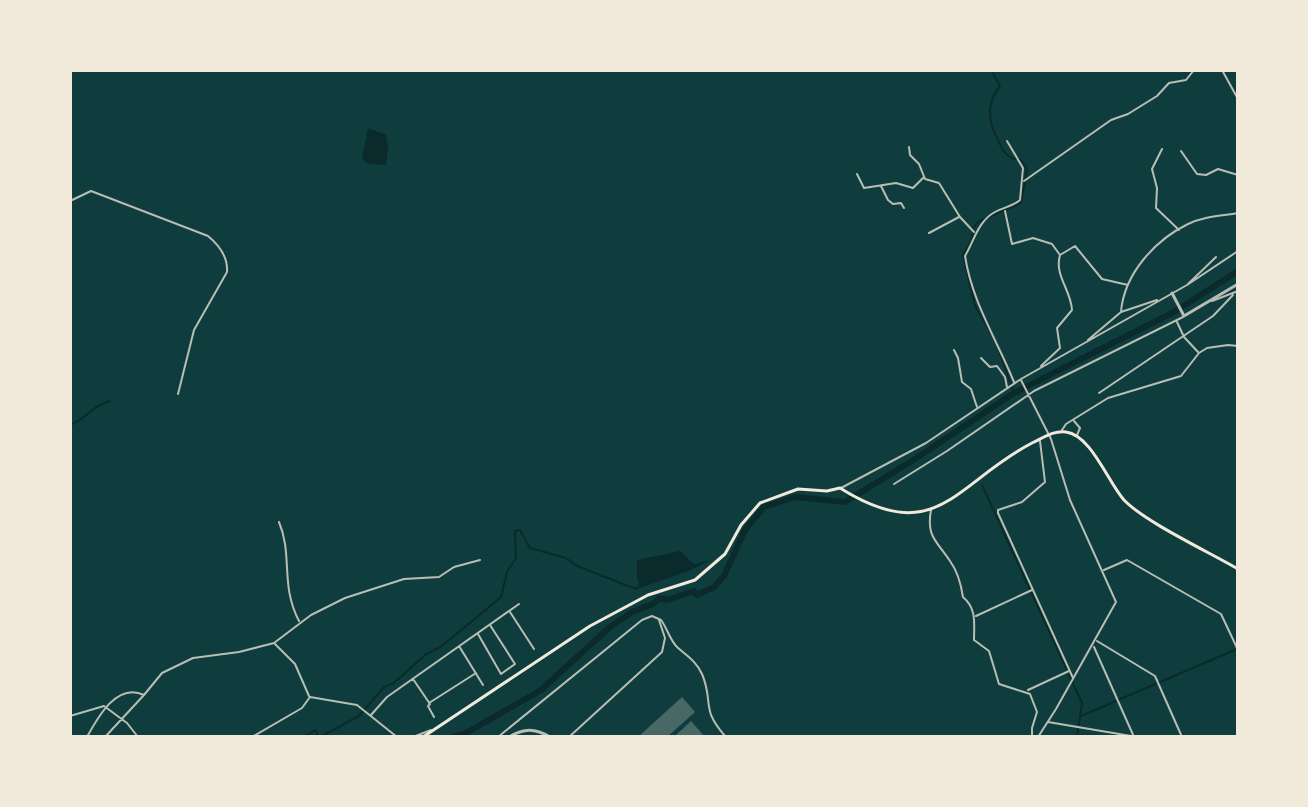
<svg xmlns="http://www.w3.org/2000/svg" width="1308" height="807" viewBox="0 0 1308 807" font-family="'DejaVu Sans',sans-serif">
	<rect width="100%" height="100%" fill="#0f3d3e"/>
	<!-- water -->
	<path fill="#0a2a2b" d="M368,128L386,135L388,146L386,165L369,164L362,159Z
		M680,551L694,564L710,560L691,570L640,588L637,577V560Z"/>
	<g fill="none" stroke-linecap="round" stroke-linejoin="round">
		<!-- stream -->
		<path stroke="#0a2a2b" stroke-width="2" d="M991,70L1000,86C986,103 988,122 998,140C1001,146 1003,153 1009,156C1012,159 1017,159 1021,160L1027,169L1021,203L978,222L974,227L971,241L963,255L975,306L992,335
			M998,348L1014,393
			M70,425C86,419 93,405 110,401
			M982,485L1082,703L1077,737
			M1081,716L1237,649
			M303,737L316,730L318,737
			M320,737L359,716L384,687L394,683L425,655L442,646L501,597L507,572L516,558L515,531L520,530L530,548L566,558L577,566L636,589L642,584"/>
		<!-- river -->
		<path stroke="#0a2a2b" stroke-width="6" d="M453,737L464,734L541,690L610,627L632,612L653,604L659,598L667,600L694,591L697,595L714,587L724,576L745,530L764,507L795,497L845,502L915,459L1014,393L1174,312L1238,271"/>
	</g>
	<!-- building -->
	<path fill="#486865" d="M682,697L695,712L667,737H638Z
		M691,721L705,737H674Z"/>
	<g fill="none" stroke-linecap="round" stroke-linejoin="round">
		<!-- minor -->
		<path stroke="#b8beb3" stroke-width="2" d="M1222,70L1238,99
			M1007,141L1023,168L1020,200C1012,207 1004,207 995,212C978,221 974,241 965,256C972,302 997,340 1014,382
			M909,147L910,155L919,164L925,179L939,183L960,217L974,232
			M1162,149L1152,169L1157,188L1156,208L1179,230
			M1181,151L1197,174L1206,175L1218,169L1238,175
			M857,174L864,188L896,183L913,188L923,178
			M1024,181L1111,120L1128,114L1157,96L1169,83L1186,80L1194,70
			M881,186L888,200L893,204L901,203L904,208
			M70,201L91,191L208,236C219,245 228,257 227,272L194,330L178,394
			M1005,211L1012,244L1033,238L1052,244L1060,255
			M929,233L959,217
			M1188,284L1216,257
			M1212,301L1238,291
			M1121,312C1124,274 1155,240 1188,224C1204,216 1221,216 1238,213
			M1177,322L1184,337L1198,352
			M1088,340L1121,312L1157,300
			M954,350L958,358L962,382L971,389L977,407
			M981,358L990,367L997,366L1005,377L1007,387
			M1041,366L1060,348L1057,328L1072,310C1071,290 1054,275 1060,255L1075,246L1102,279L1128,285
			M1021,380L1051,439L1070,500L1116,602L1056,709L1038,737
			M1099,393L1213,316L1233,295
			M1074,421L1080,428L1077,435
			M1062,430L1066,424L1108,398L1181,376L1199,353L1207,348L1228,345L1238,346
			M1040,441L1045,482L1022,502L998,510V513L1073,678
			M894,484L947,451L1034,391L1183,317
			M841,488L926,443L1021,379L1187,285L1238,251
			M931,510C926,537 937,541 950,561C958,572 961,584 963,597C977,609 974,623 974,640L989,651L999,684L1030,694L1037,712L1032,728V737
			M279,522C293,555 280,585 299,621
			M1104,570L1127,560L1221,614L1238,650
			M510,612L534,649
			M976,616L1032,590
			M478,634L501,674L515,664L490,625
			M1097,641L1155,676L1182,737
			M274,643L295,664L309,696
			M459,646L483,685
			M1094,647L1134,737
			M413,679L430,704L428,706L434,717
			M1028,690L1069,671
			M310,697L357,705L397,737
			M429,703L476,673
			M371,715L387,697L519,604
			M70,716L104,706L127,723L138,737
			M1048,722L1137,737
			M87,737C98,717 117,682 144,695L162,673L193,658L239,652L274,643L311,615L345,598L404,579L439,577L454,567L480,560
			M105,737L144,695
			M252,737L302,708L310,697
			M413,737L431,730
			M498,737L642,620L652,616L661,620C667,628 670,640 677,647C687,656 696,661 702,674C714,702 700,709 726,737
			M569,737L662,652L665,638L659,620"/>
		<!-- tertiary -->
		<path stroke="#b8beb3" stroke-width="3" d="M1172,293L1184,316L1238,284
			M509,737C524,728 535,728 550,737"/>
		<!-- secondary -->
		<path stroke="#f1e9da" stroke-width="3" d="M423,737L590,626L648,595L695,580L725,554L741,525L760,503L798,489L827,491L840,488C937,549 955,483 1032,443C1043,438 1054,430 1066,432C1091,435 1108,482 1124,500C1145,522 1209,552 1238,569"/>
	</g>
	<!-- border -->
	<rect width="1308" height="807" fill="none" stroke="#f1e9da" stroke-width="144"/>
</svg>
